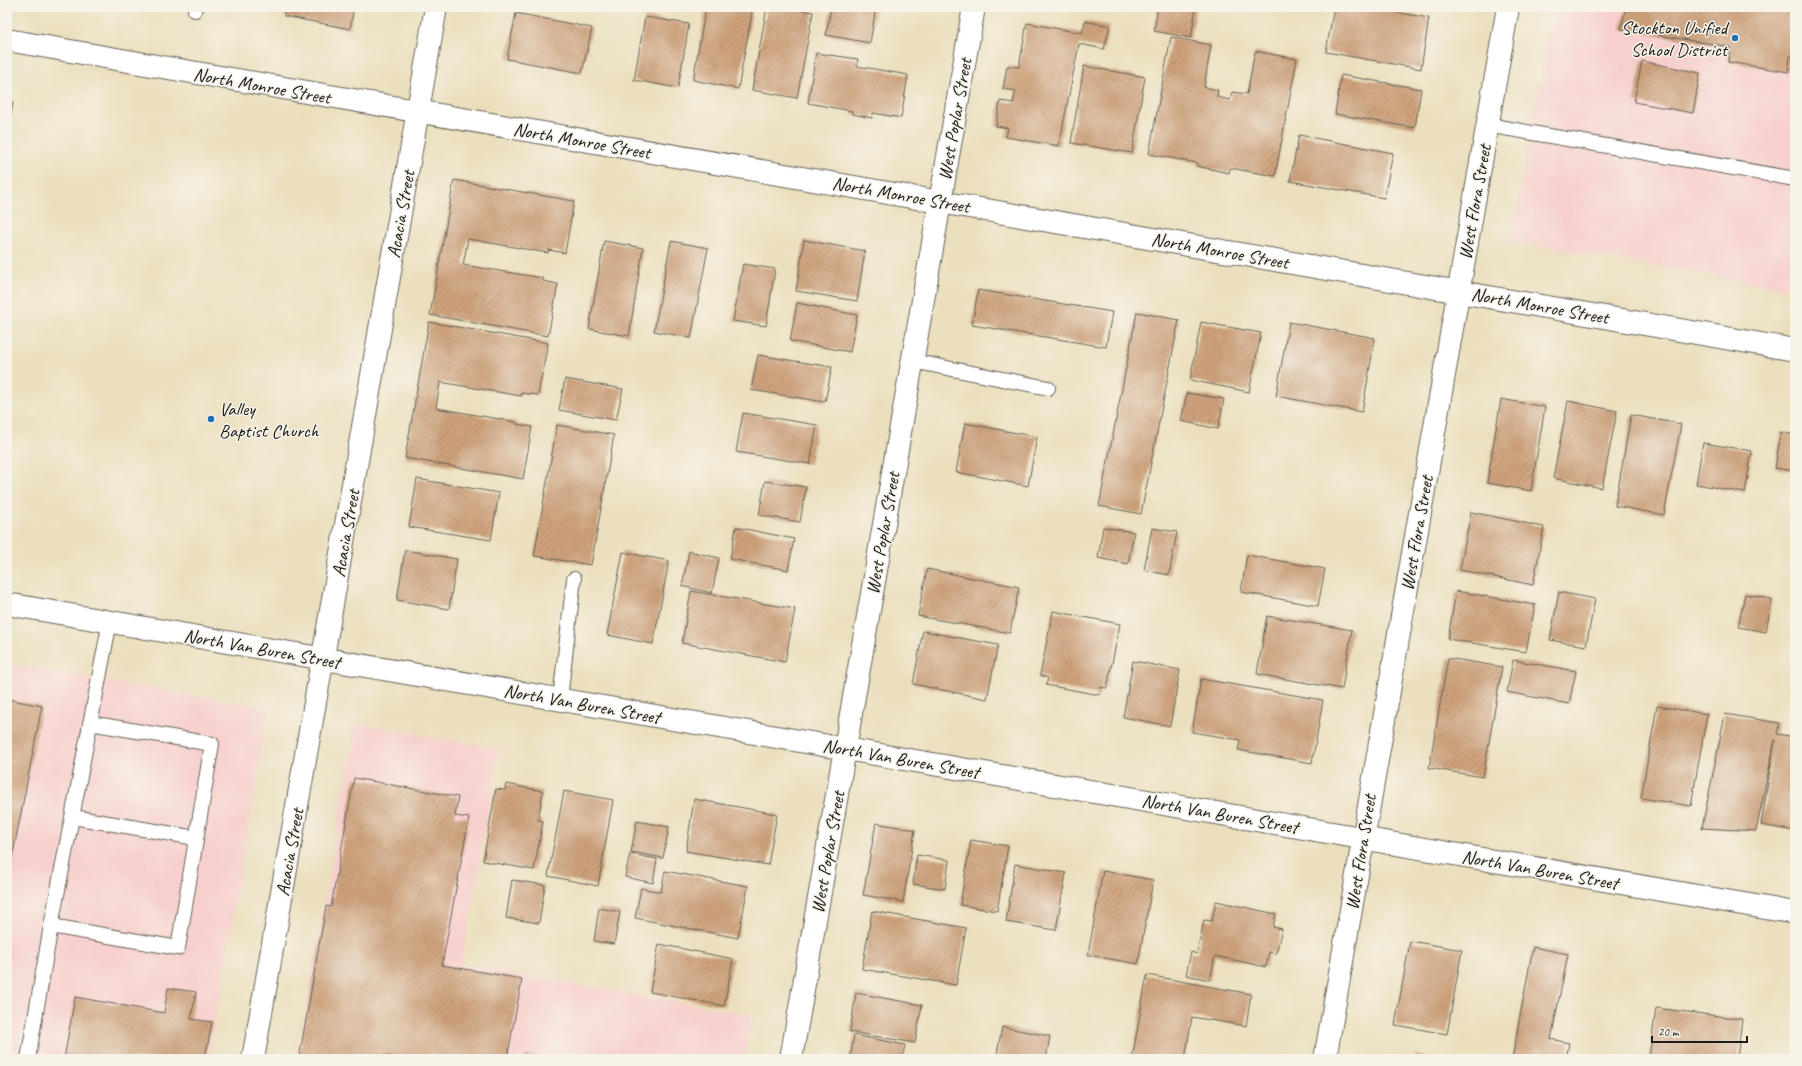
<svg xmlns="http://www.w3.org/2000/svg" width="1802" height="1066" viewBox="0 0 1802 1066" font-family="Caveat,sans-serif">
	<defs>
		<pattern id="building-hatch" width="6" height="6" patternUnits="userSpaceOnUse"><rect width="6" height="6" fill="#cfa37d"/><path d="M-1 1l2-2M0 6l6-6M5 7l2-2" fill="none" stroke="#a78466"/></pattern>
	</defs>
	<rect width="100%" height="100%" fill="#f7f3e8"/>
	<filter id="ink" filterUnits="userSpaceOnUse"><feTurbulence type="fractalNoise" baseFrequency=".025" numOctaves="2"/><feDisplacementMap in="SourceGraphic" scale="8" xChannelSelector="R" yChannelSelector="G"/><feConvolveMatrix kernelMatrix="1 2 1 2 8 2 1 2 1" color-interpolation-filters="sRGB"/></filter>
	<filter id="wash" filterUnits="userSpaceOnUse"><feTurbulence type="fractalNoise" baseFrequency=".012" numOctaves="4" result="noise"/><feDisplacementMap in="SourceGraphic" scale="16" xChannelSelector="R" yChannelSelector="G"/><feGaussianBlur stdDeviation="0.9" result="paint"/><feColorMatrix in="noise" values="0 0 0 0 0 0 0 0 0 0 0 0 0 0 0 0 0 1.4 0 .05"/><feComposite in="paint" operator="in"/></filter>
	<g filter="url(#wash)">
		<rect width="100%" height="100%" fill="#ebdfbe"/>
		<!-- built -->
		<path fill="#f7d0cd" d="M1554,7H1795V290L1511,241Z
			M7,664L269,708L208,1059H7Z
			M356,723L499,749L462,965L752,1015L744,1059H297Z"/>
		<g id="blocks">
			<!-- building -->
			<path fill="url(#building-hatch)" d="M285,7H354L350,29L284,16Z
				M706,7H753L738,89L693,80Z
				M767,7H781L813,12L797,98L752,90Z
				M831,7H876L870,43L826,35Z
				M1158,7H1196L1191,38L1154,31Z
				M1334,7H1365L1429,18L1421,69L1326,52Z
				M1626,7H1795V57L1790,56L1788,72L1728,62L1730,47L1621,29Z
				M516,13L592,28L582,73L507,59Z
				M645,17L689,24L678,88L634,80Z
				M1085,21L1110,26L1104,49L1079,44L1059,146L1006,137L1008,128L996,126L1000,101L1013,103L1016,91L1003,89L1007,66L1019,67L1027,23L1082,33Z
				M1171,37L1211,45L1204,87L1218,90L1217,97L1230,100L1232,92L1247,94L1255,51L1297,59L1275,176L1230,168L1229,173L1197,166V163L1149,154Z
				M816,53L858,59L857,66L908,75L901,118L873,113L872,118L852,114V111L808,103Z
				M1642,61L1700,73L1693,113L1634,102Z
				M1084,66L1145,77L1132,153L1071,143Z
				M1341,75L1421,89L1415,128L1335,114Z
				M7,101L13,102L8,133H7Z
				M1299,135L1393,153L1384,198L1290,181Z
				M454,180L574,201L565,253L549,250L548,253L468,239L463,265L543,278V281L558,284L548,336L430,315Z
				M804,240L865,251L857,301L796,291Z
				M604,241L643,248L629,336L589,329Z
				M671,241L708,248L691,338L654,331Z
				M743,264L775,269L766,326L733,321Z
				M978,290L1112,312L1106,347L972,325Z
				M797,303L857,315L850,352L790,341Z
				M1137,312L1179,320L1141,514L1099,506Z
				M429,322L548,343L538,395L521,393V396L440,382L436,408L516,422L517,424L532,427L523,479L405,458Z
				M1201,322L1261,333L1249,392L1190,380Z
				M1289,322L1375,338L1362,412L1276,396Z
				M758,355L832,367L825,402L751,390Z
				M565,379L623,389L616,420L559,410Z
				M1187,393L1224,399L1218,429L1181,421Z
				M1501,399L1545,407L1531,491L1487,483Z
				M1568,401L1617,411L1602,488L1553,478Z
				M743,413L817,425L810,464L736,452Z
				M1631,415L1681,424L1664,515L1615,506Z
				M965,423L1037,437L1028,486L956,472Z
				M557,425L614,435L591,565L534,556Z
				M1781,432L1795,435V471L1775,468Z
				M1703,443L1752,451L1745,493L1696,484Z
				M417,479L499,493L491,540L409,527Z
				M765,481L806,487L800,522L759,515Z
				M1471,512L1544,527L1533,585L1460,570Z
				M736,527L794,539L788,570L730,559Z
				M1103,527L1134,532L1128,564L1098,558Z
				M1152,528L1177,532L1169,575L1144,570Z
				M405,550L457,559L449,609L397,600Z
				M689,551L719,558L712,593L682,586Z
				M623,552L669,561L653,644L607,635Z
				M1247,555L1325,569L1318,606L1241,592Z
				M927,569L1019,587L1010,633L918,616Z
				M691,591L795,609L785,662L682,643Z
				M1456,591L1535,605L1526,652L1448,639Z
				M1559,592L1595,599L1586,646L1550,640Z
				M1745,594L1772,599L1766,632L1738,627Z
				M1053,611L1120,624L1107,688L1101,687L1100,695L1046,685L1048,678L1040,675Z
				M1267,616L1352,630L1342,689L1257,674Z
				M923,631L998,645L987,699L913,684Z
				M1448,658L1502,667L1483,777L1429,768Z
				M1513,660L1576,671L1569,704L1507,692Z
				M1133,661L1180,670L1170,726L1123,717Z
				M1201,679L1323,700L1312,763L1238,750L1240,740L1192,732Z
				M1794,680H1795V694L1792,693Z
				M7,699L42,706L8,879H7Z
				M1657,706L1707,714L1691,806L1641,798Z
				M1725,714L1779,723L1777,734L1795,737V831L1761,825L1775,740L1756,831L1702,828Z
				M354,778L458,797L455,816L469,818L442,965L522,979L507,1059H406L376,1054L375,1059H299L326,906L331,907Z
				M506,784L543,791L538,820L543,821L534,870L483,861L496,789L505,790Z
				M564,791L613,800L598,886L548,876Z
				M694,799L777,814L768,865L686,851Z
				M637,821L669,827L663,858L631,852Z
				M876,823L915,830L903,902L863,895Z
				M971,840L1008,846L997,911L960,905Z
				M630,854L657,859L653,883L625,877Z
				M917,855L949,860L945,889L913,884Z
				M1015,864L1066,873L1056,930L1006,922Z
				M665,871L748,886L738,938L635,918L641,888L661,892Z
				M1103,871L1153,880L1138,964L1088,955Z
				M512,880L545,885L539,923L506,918Z
				M1216,901L1276,914L1273,927L1282,929L1276,954L1269,952L1266,967L1215,956L1210,980L1186,975L1191,952L1197,954L1204,920L1212,921Z
				M599,908L620,912L614,944L594,941Z
				M872,911L966,928L956,985L862,969Z
				M1410,941L1462,950L1447,1034L1395,1025Z
				M659,944L733,959L724,1006L650,992Z
				M1533,947L1568,954L1551,1039L1569,1043L1566,1059H1512Z
				M1147,975L1251,994L1246,1026L1192,1017L1185,1059H1132Z
				M168,988L196,992L191,1019L212,1022L205,1059H64L75,997L164,1013Z
				M856,993L922,1005L915,1043L850,1032Z
				M1656,1008L1742,1019L1737,1059H1649Z
				M1002,1027L1050,1036L1046,1059H996Z
				M854,1035L905,1045L902,1059H850Z
				M525,1055L542,1058V1059H524Z
				M1415,1055L1431,1058V1059H1415Z"/>
		</g>
	</g>
	<g filter="url(#ink)">
		<use href="#blocks" fill-opacity="0" stroke="#646055" stroke-width="1"/>
		<g fill="none" stroke-linecap="round" stroke-linejoin="round">
			<defs>
				<path id="lane" d="M195,10V7
					M1487,125L1795,179
					M912,361L1048,388
					M560,699L574,579
					M73,817L196,838
					M51,926L178,948L212,744L90,723
					M28,1059L51,926L110,621"/>
				<path id="street" d="M7,40C603,145 1199,246 1795,350
					M7,604L1795,913
					M253,1059L436,7
					M791,1059L974,7
					M1325,1059L1508,7"/>
			</defs>
			<!-- lane casing -->
			<use href="#lane" stroke="#646055" stroke-width="16"/>
			<!-- street casing -->
			<use href="#street" stroke="#646055" stroke-width="24"/>
			<!-- lane -->
			<use href="#lane" stroke="#fff" stroke-width="14"/>
			<!-- street -->
			<use href="#street" stroke="#fff" stroke-width="22"/>
		</g>
	</g>
	<!-- markers -->
	<g fill="#1f6fb2" stroke="#f7f3e8" stroke-width="1.5">
		<circle cx="1735" cy="38" r="4"/>
		<circle cx="211" cy="419" r="4"/>
	</g>
	<g text-anchor="middle" stroke-width="3" stroke-linejoin="round" paint-order="stroke">
		<!-- poi labels -->
		<g font-size="19" fill="#1c1c1c" stroke="#f7f3e8" text-anchor="end">
			<text x="1727" y="34">Stockton Unified<tspan x="1727" dy="22">School District</tspan></text>
			<text x="219" y="415" text-anchor="start">Valley<tspan x="219" dy="22">Baptist Church</tspan></text>
		</g>
		<!-- street labels -->
		<g font-size="19" fill="#1c1c1c" stroke="#f7f3e8">
			<text transform="translate(262 85) rotate(10)" y="7">North Monroe Street</text>
			<text transform="translate(954 119) rotate(-80)" y="7">West Poplar Street</text>
			<text transform="translate(582 140) rotate(10)" y="7">North Monroe Street</text>
			<text transform="translate(901 194) rotate(10)" y="7">North Monroe Street</text>
			<text transform="translate(1474 202) rotate(-80)" y="7">West Flora Street</text>
			<text transform="translate(400 214) rotate(-80)" y="7">Acacia Street</text>
			<text transform="translate(1220 250) rotate(10)" y="7">North Monroe Street</text>
			<text transform="translate(1540 305) rotate(10)" y="7">North Monroe Street</text>
			<text transform="translate(345 533) rotate(-80)" y="7">Acacia Street</text>
			<text transform="translate(882 533) rotate(-80)" y="7">West Poplar Street</text>
			<text transform="translate(1416 533) rotate(-80)" y="7">West Flora Street</text>
			<text transform="translate(262 648) rotate(10)" y="7">North Van Buren Street</text>
			<text transform="translate(582 703) rotate(10)" y="7">North Van Buren Street</text>
			<text transform="translate(901 758) rotate(10)" y="7">North Van Buren Street</text>
			<text transform="translate(1220 813) rotate(10)" y="7">North Van Buren Street</text>
			<text transform="translate(289 852) rotate(-80)" y="7">Acacia Street</text>
			<text transform="translate(827 852) rotate(-80)" y="7">West Poplar Street</text>
			<text transform="translate(1360 852) rotate(-81)" y="7">West Flora Street</text>
			<text transform="translate(1540 869) rotate(10)" y="7">North Van Buren Street</text>
		</g>
	</g>
	<!-- margin -->
	<rect width="1802" height="1066" fill="none" stroke="#f7f3e8" stroke-width="24"/>
	<!-- scale -->
	<path d="M1652 1036v6h95v-6" fill="none" stroke="#1c1c1c" stroke-width="2"/>
	<text x="1658" y="1036" font-size="12" fill="#1c1c1c" stroke="#f7f3e8" stroke-width="3" paint-order="stroke">20 m</text>
</svg>
